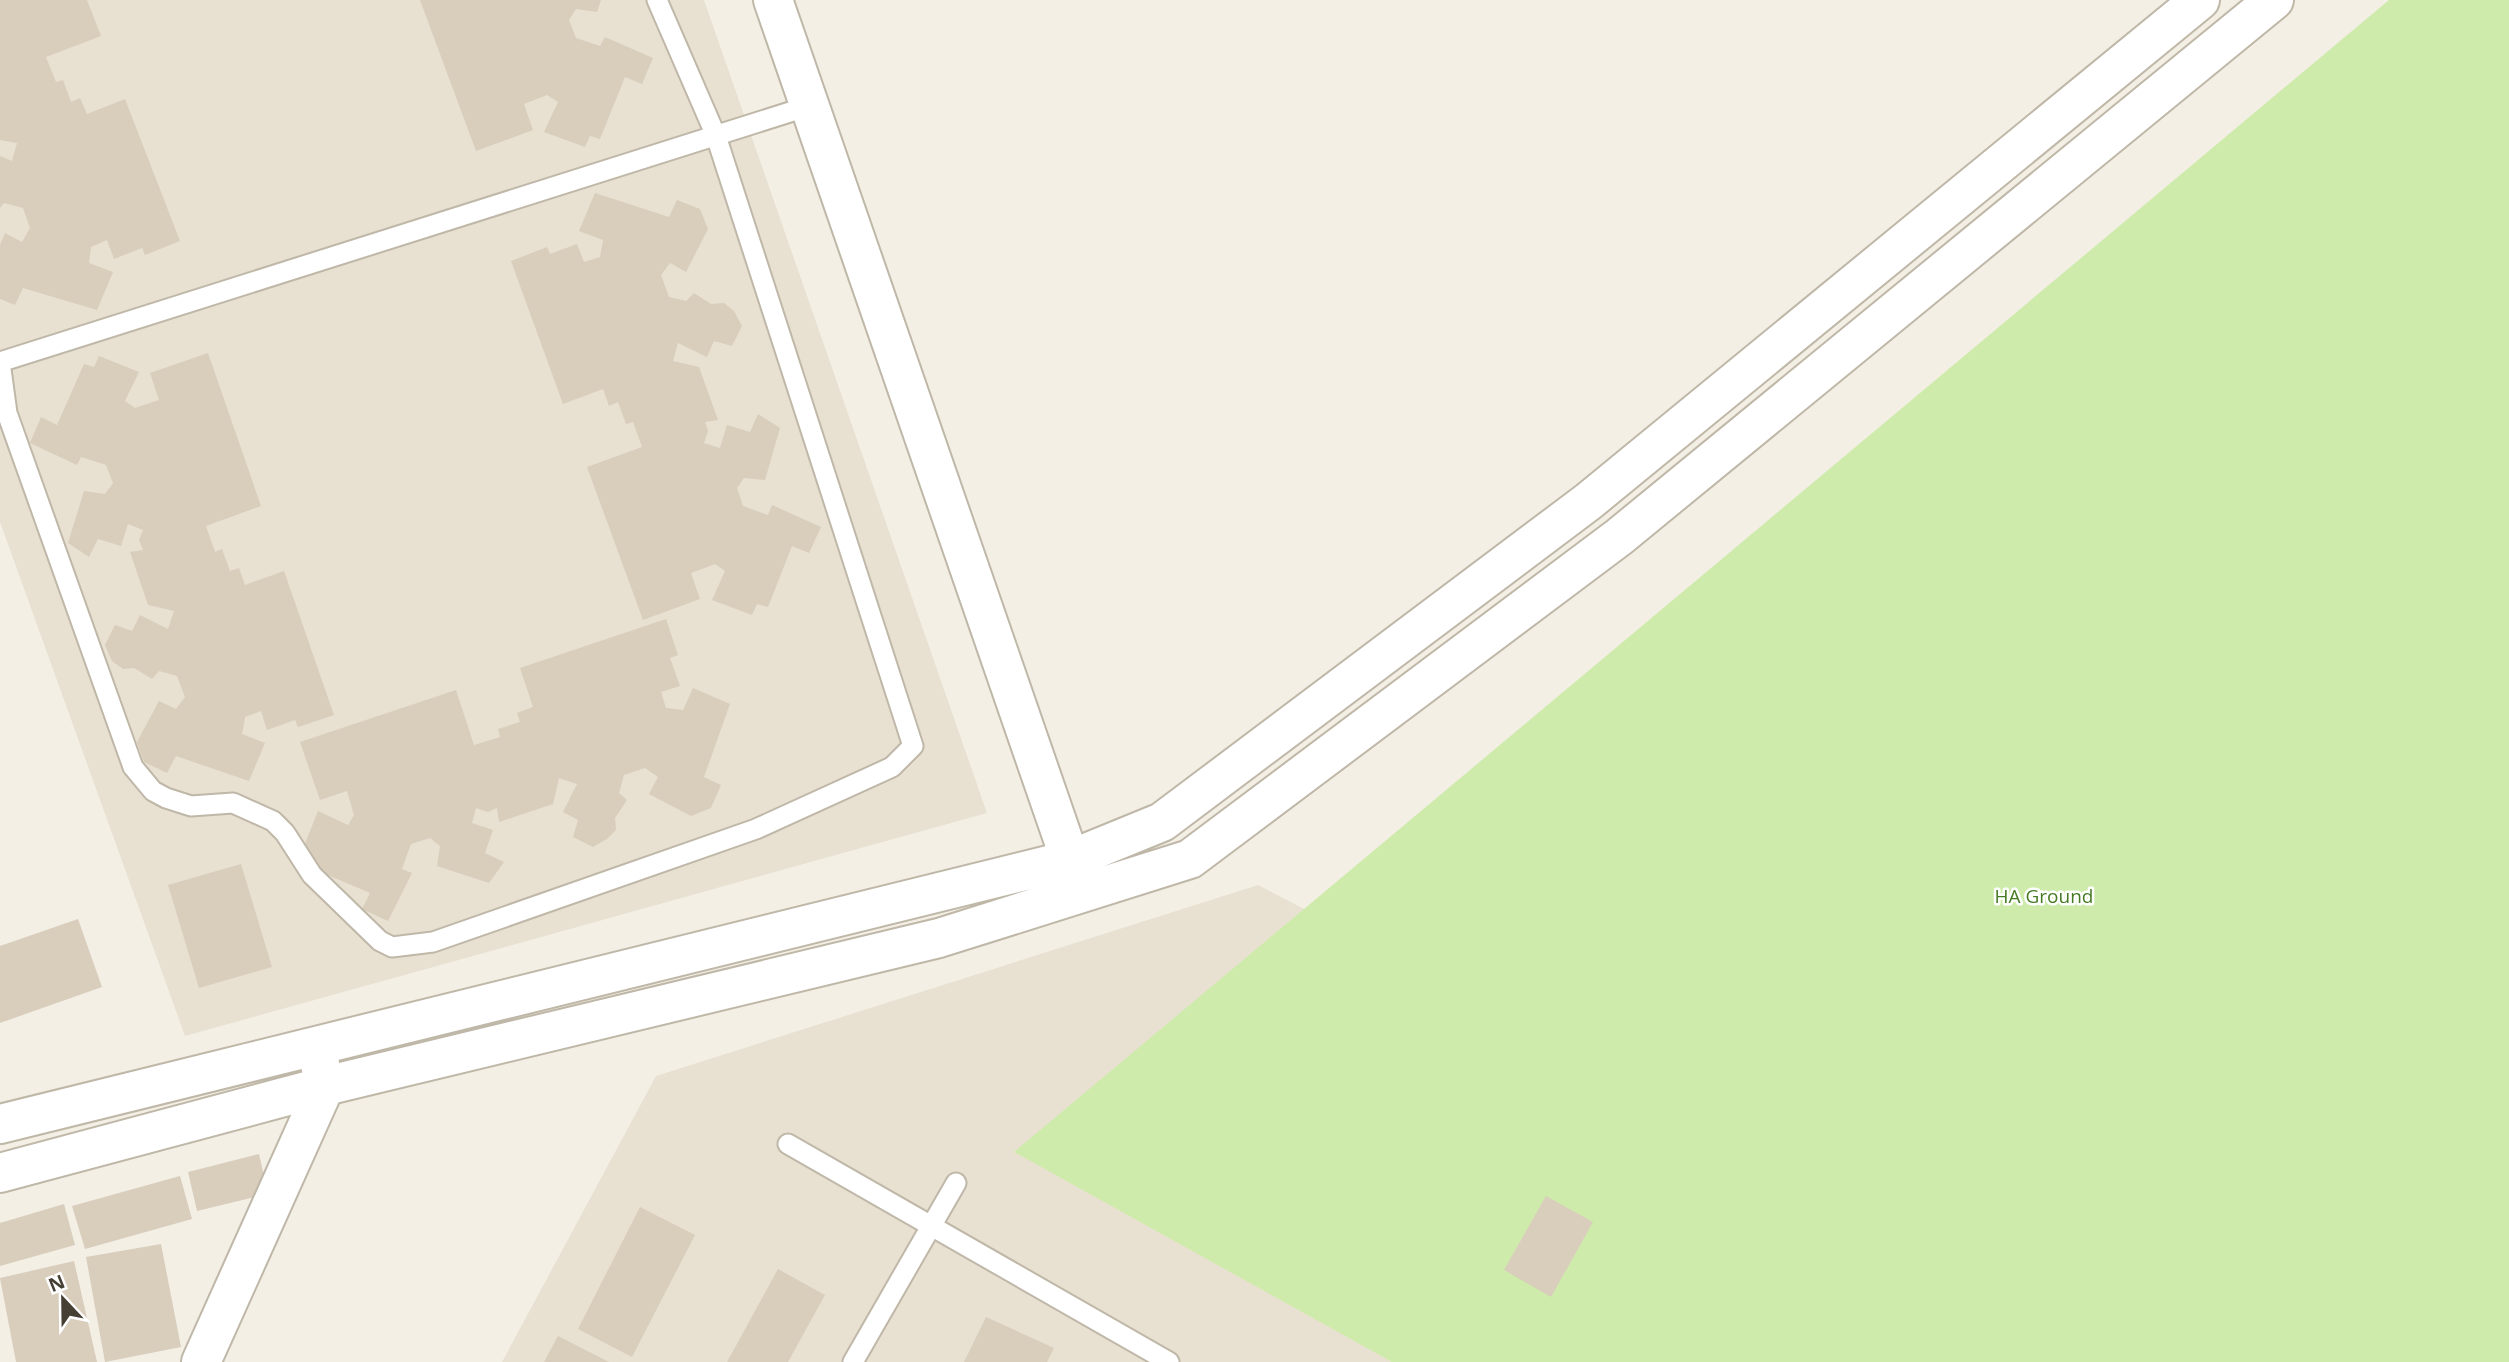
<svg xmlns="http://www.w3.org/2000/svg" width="2509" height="1362" viewBox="0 0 2509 1362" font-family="'Open Sans',sans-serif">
	<rect width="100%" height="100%" fill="#f3efe5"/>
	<!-- residential -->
	<path fill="#e8e1d2" d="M0,0H704L987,813L185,1036L0,522Z
		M1258,885L2146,1347L2137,1362H502L656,1076Z"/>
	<!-- green -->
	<path fill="#cfebab" d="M2389,0H2509V1362H1392L1014,1152Z"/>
	<!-- building -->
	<path fill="#d9cdbc" d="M0,0H87L101,36L46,57L56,82L63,80L71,102L80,98L87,114L125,99L180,241L145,255L142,248L114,259L107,240L91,247L89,263L113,272L97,310L23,288L15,305L0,299V245L5,233L22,242L30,228L23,208L4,203L0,208V156L12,161L17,143L0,140Z
		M420,0H601L597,12L576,9L569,20L576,38L600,46L605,37L653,58L642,84L625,77L600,139L590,136L585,147L544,132L558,102L547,95L524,104L533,130L476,151Z
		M595,193L669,217L677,200L700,209L708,229L686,272L670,263L661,275L669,297L686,301L694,293L711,304L724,303L734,311L742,326L732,346L714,341L707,357L678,343L673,361L699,367L718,420L705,422L708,431L704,443L720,448L727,425L750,432L758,414L780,428L765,480L744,478L737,488L743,506L768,515L772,505L821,527L809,553L792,546L768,607L757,604L752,615L712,600L725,571L715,564L691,573L700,599L643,620L587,467L642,447L633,422L626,424L618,402L609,406L603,389L563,404L511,261L547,247L550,254L577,244L584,262L600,257L603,240L579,231Z
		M208,353L261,506L206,526L215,552L222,549L230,571L239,568L245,585L284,571L334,715L298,727L295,720L267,730L261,711L245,717L242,734L265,743L249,781L176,756L167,773L144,762L137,742L159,701L176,709L185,697L177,676L159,671L152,679L134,668L123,669L112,661L105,645L115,625L132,631L140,615L168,629L174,611L148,605L130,552L143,550L139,540L143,530L128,524L121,546L98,539L89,557L68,543L84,491L105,494L113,483L106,465L81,457L77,465L30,443L41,417L57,425L84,364L94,367L99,356L139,372L125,401L135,408L159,400L150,373Z
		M666,619L678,655L670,658L680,686L661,692L666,708L683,710L693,688L730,704L704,777L721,785L711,808L691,816L649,794L658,777L645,768L624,775L619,793L627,800L615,818L616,830L607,839L593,847L573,837L578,820L563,812L577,784L559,778L553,804L499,822L497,808L488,812L476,808L472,823L493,830L485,853L504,862L489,883L437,866L440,846L430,838L411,844L402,869L412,873L388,921L362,909L370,893L309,867L313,856L302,851L318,811L348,825L354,815L347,791L320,800L300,742L456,690L474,745L500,737L498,729L520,722L517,713L533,707L520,668Z
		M241,864L272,967L199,988L168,885Z
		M78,919L102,987L0,1023V946Z
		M259,1154L268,1194L197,1211L188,1172Z
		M180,1176L192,1219L85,1249L72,1206Z
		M1546,1196L1593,1222L1551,1297L1504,1270Z
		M64,1204L75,1245L0,1266V1223Z
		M640,1207L695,1235L632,1357L578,1329Z
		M161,1244L181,1347L105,1362L86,1257Z
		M74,1261L97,1362H16L0,1278Z
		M778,1269L825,1295L788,1362H727Z
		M986,1317L1054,1348L1047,1362H964Z
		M558,1336L609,1362H544Z"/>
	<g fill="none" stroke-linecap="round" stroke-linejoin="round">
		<defs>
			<path id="service" d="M0,362L7,413L133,767L153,791L166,798L191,806L233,803L273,821L285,833L312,875L380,941L392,947L433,942L756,829L892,767L913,746L716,136L657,0
				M0,362L809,106
				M788,1144L1169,1362
				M853,1362L956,1183"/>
			<path id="minor" d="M773,0L1081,891
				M201,1362L325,1086L316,1047"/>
			<path id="tertiary" d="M0,1124L1069,860L1162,822L1589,501L2200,0
				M0,1173L325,1086L939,938L1190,859L1619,537L2274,0"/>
		</defs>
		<!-- service casing -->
		<use href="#service" stroke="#bfb7a7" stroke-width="23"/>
		<!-- minor casing -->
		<use href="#minor" stroke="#bfb7a7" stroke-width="42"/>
		<!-- tertiary casing -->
		<use href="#tertiary" stroke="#bfb7a7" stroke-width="42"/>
		<!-- service -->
		<use href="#service" stroke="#fff" stroke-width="19"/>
		<!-- minor -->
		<use href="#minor" stroke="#fff" stroke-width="38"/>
		<!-- tertiary -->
		<use href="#tertiary" stroke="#fff" stroke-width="38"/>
	</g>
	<g text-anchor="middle" stroke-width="5" stroke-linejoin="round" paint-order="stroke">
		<!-- park labels -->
		<g font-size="19" fill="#467b24" stroke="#fff">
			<text x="2044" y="903">HA Ground</text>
		</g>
	</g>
	<!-- north arrow -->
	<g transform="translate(63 1299) rotate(338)" stroke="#ffffff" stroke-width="5" paint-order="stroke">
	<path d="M0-5L12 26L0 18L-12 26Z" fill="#463f34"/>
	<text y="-10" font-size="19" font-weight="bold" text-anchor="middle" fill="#463f34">N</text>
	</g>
</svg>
